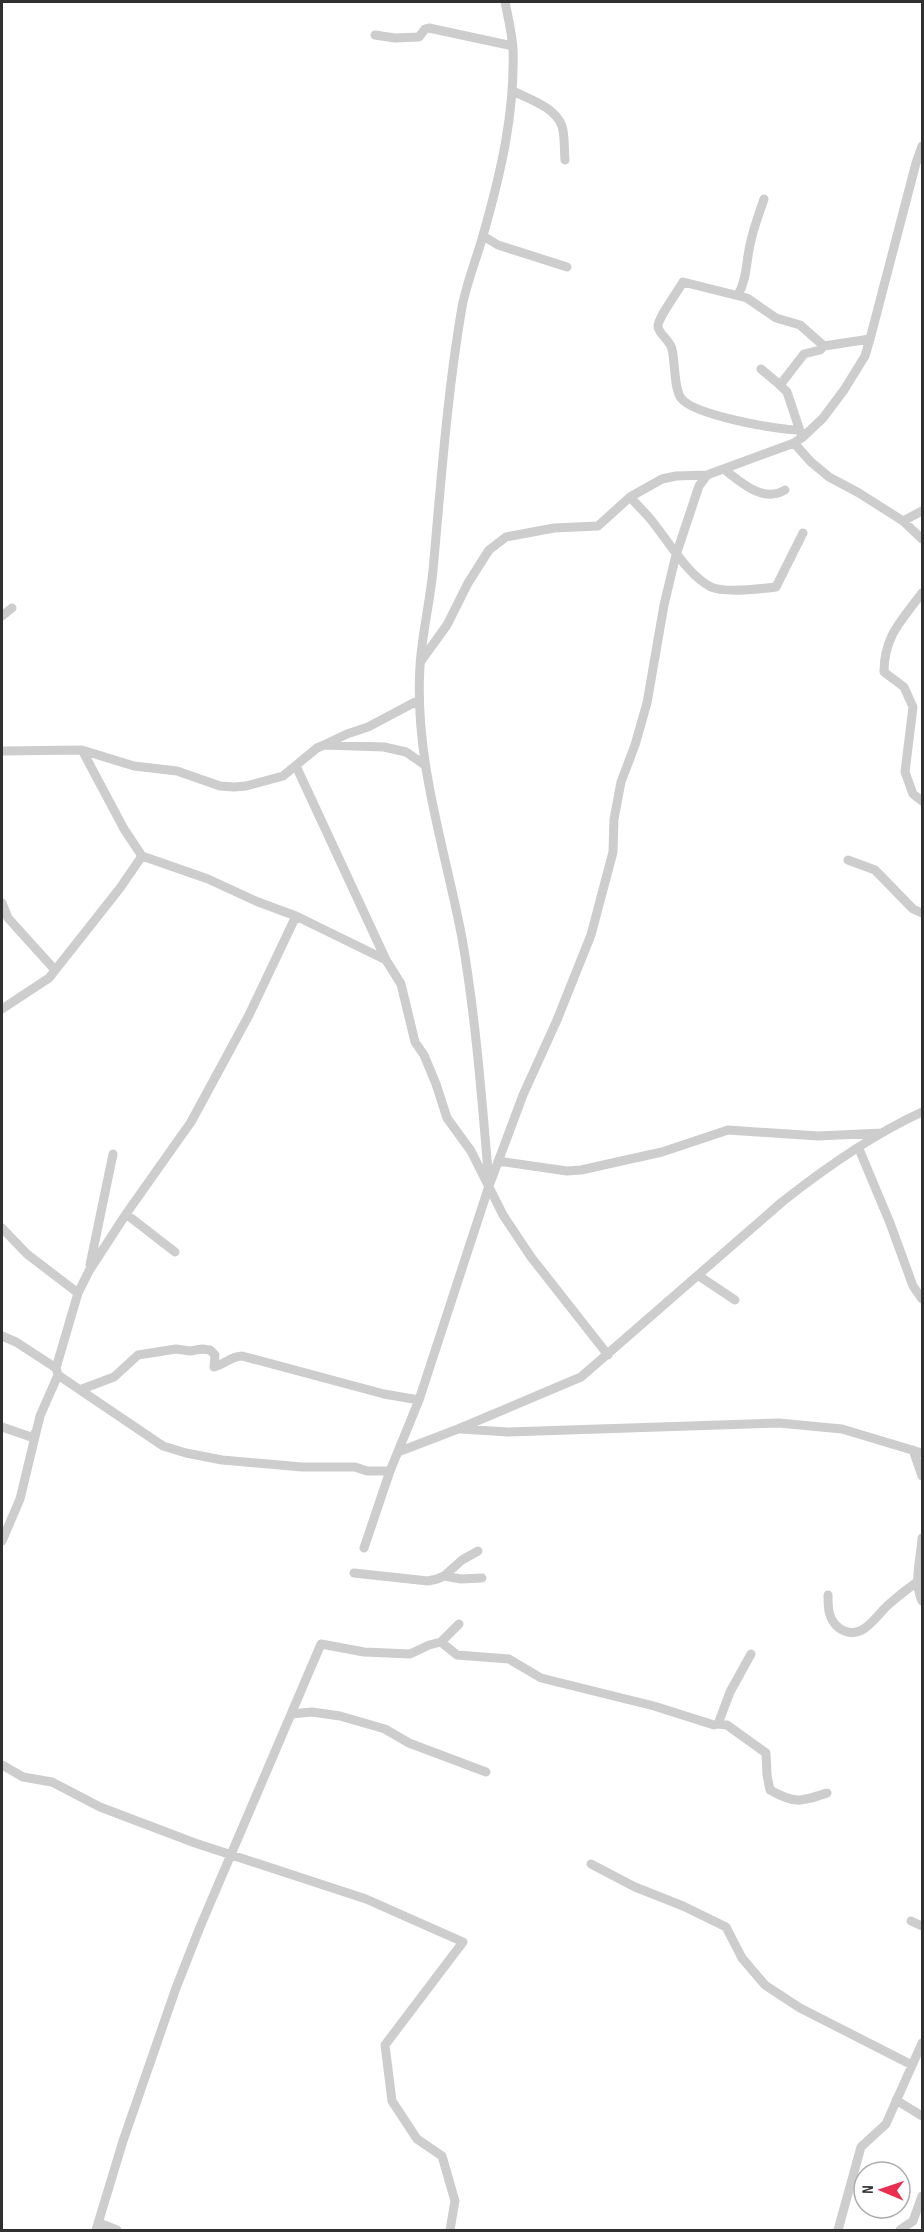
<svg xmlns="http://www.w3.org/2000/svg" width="924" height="2232" viewBox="0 0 924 2232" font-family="'Sofia Sans Condensed',sans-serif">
	<rect width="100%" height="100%" fill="#fff"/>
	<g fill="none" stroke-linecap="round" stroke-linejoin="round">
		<!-- street -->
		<path stroke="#cdcdcd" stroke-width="9" d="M375,35L395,38L419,37L425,29L429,28L513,46
			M513,91C529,99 555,107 562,126C565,136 564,149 565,160
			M483,236L498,245L567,267
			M738,295C747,279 746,262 750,245C753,229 759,214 764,199
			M761,369L780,385
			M799,430C777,430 693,415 681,398C674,389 675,361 672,349C670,340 658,334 658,326C658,318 678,291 683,282L747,298L776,318L800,325L824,346
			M801,434L787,392L780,385L804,354L820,350L824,346L870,339
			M794,443L811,462L829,477L859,493L903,521L922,539
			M725,470C742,483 763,503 785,490
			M630,497C639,507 648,515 655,525C670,544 689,576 711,587C724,593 760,589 776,587L803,533
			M903,521L922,511
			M922,593C902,620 884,636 884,672L904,687L913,707L905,772L913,794L922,801
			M2,616L12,608
			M421,661L447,625L468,583L489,550L506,537L554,528L598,526L630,497L662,479L676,476L707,475
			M326,744L347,734L368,727L419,700
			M82,750L134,766L177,771L220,786L234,787L246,786L283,776L317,748L324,745L384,747L406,752L425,765
			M2,751L82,750L124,829L142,856L208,879L258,902L296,916L386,960
			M296,766L386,960L401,984L415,1042L424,1055L436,1084L447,1118L471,1151L503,1215L531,1257L608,1355
			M848,860L875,870L913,909L922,913
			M2,903L8,918L55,970
			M2,1009L49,978L120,888L142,856
			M859,1149L890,1223L913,1286L922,1299
			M498,1161L567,1171L581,1170L662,1152L728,1130L818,1136L882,1133
			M489,1183C482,1101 476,1019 462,938C445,848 414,759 420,666C422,634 430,602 433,570C441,483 447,394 462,307C467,281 477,258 484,232C501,172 515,112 513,49C512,33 508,17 505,2
			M126,1214L175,1252
			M2,1228L27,1254L78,1293
			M90,1265L113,1154
			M699,1276L735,1300
			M2,1336L16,1342L56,1368
			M58,1375L163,1446L186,1453L222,1460L302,1467H355L367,1471H390
			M82,1389L114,1377L138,1355L176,1349L190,1351L202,1349L210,1350L215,1355L214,1367C224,1365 231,1356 242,1356L384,1394L419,1400
			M2,1427L34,1438L35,1433
			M461,1429L508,1432L779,1423L842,1429L922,1453
			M913,1450L922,1476
			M398,1452L458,1429L581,1377L782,1202C825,1168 872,1135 922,1112
			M922,1538C921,1559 913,1581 922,1601
			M2,1541L20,1499L40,1416L58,1375L56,1368L78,1293L89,1271L126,1214L191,1122L249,1015L296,916
			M364,1548L390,1471L419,1400L489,1186L523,1095L557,1020L591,935L613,852L614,819L621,782L635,745L647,703L664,605L676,555L699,486L707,475L794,443L803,437L823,418L844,390L865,356L870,339L916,163L922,146
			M354,1573L428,1581L437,1579L444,1576L461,1579L482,1578
			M444,1576L462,1560L478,1551
			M828,1595C828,1608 828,1619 839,1628C861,1643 874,1618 888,1605C897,1597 907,1589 917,1582
			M441,1642L457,1655L509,1659L541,1678L654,1706L714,1725L718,1724L730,1692L751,1654
			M291,1714L312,1712L340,1716L385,1729L409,1743L486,1772
			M718,1724L727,1725L766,1753L767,1775L770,1790C795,1804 800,1802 827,1793
			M2,1765L23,1777L52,1782L100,1807L195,1843L366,1899L463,1942L385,2045L392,2101L417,2139L442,2156L455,2201L450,2230
			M591,1864L635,1887L683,1906L726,1927L742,1958L765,1985L800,2008L912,2065
			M911,1921L922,1926
			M896,2100L922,2116
			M99,2223L117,2230
			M96,2230L123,2141L176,1988L200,1927L321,1644L364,1652L410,1654L429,1645L441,1642L459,1624
			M838,2230L861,2147L886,2124L922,2043
			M900,2230L913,2221L922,2196"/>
	</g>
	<!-- border -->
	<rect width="924" height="2232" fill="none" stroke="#303030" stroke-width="6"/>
	<!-- north arrow -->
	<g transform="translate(882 2190) rotate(272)"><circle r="28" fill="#ffffff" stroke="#acacac" stroke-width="1.5"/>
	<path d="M0-4.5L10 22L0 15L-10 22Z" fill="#ea2e50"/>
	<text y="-9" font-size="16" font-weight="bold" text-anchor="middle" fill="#303030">N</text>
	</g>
</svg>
